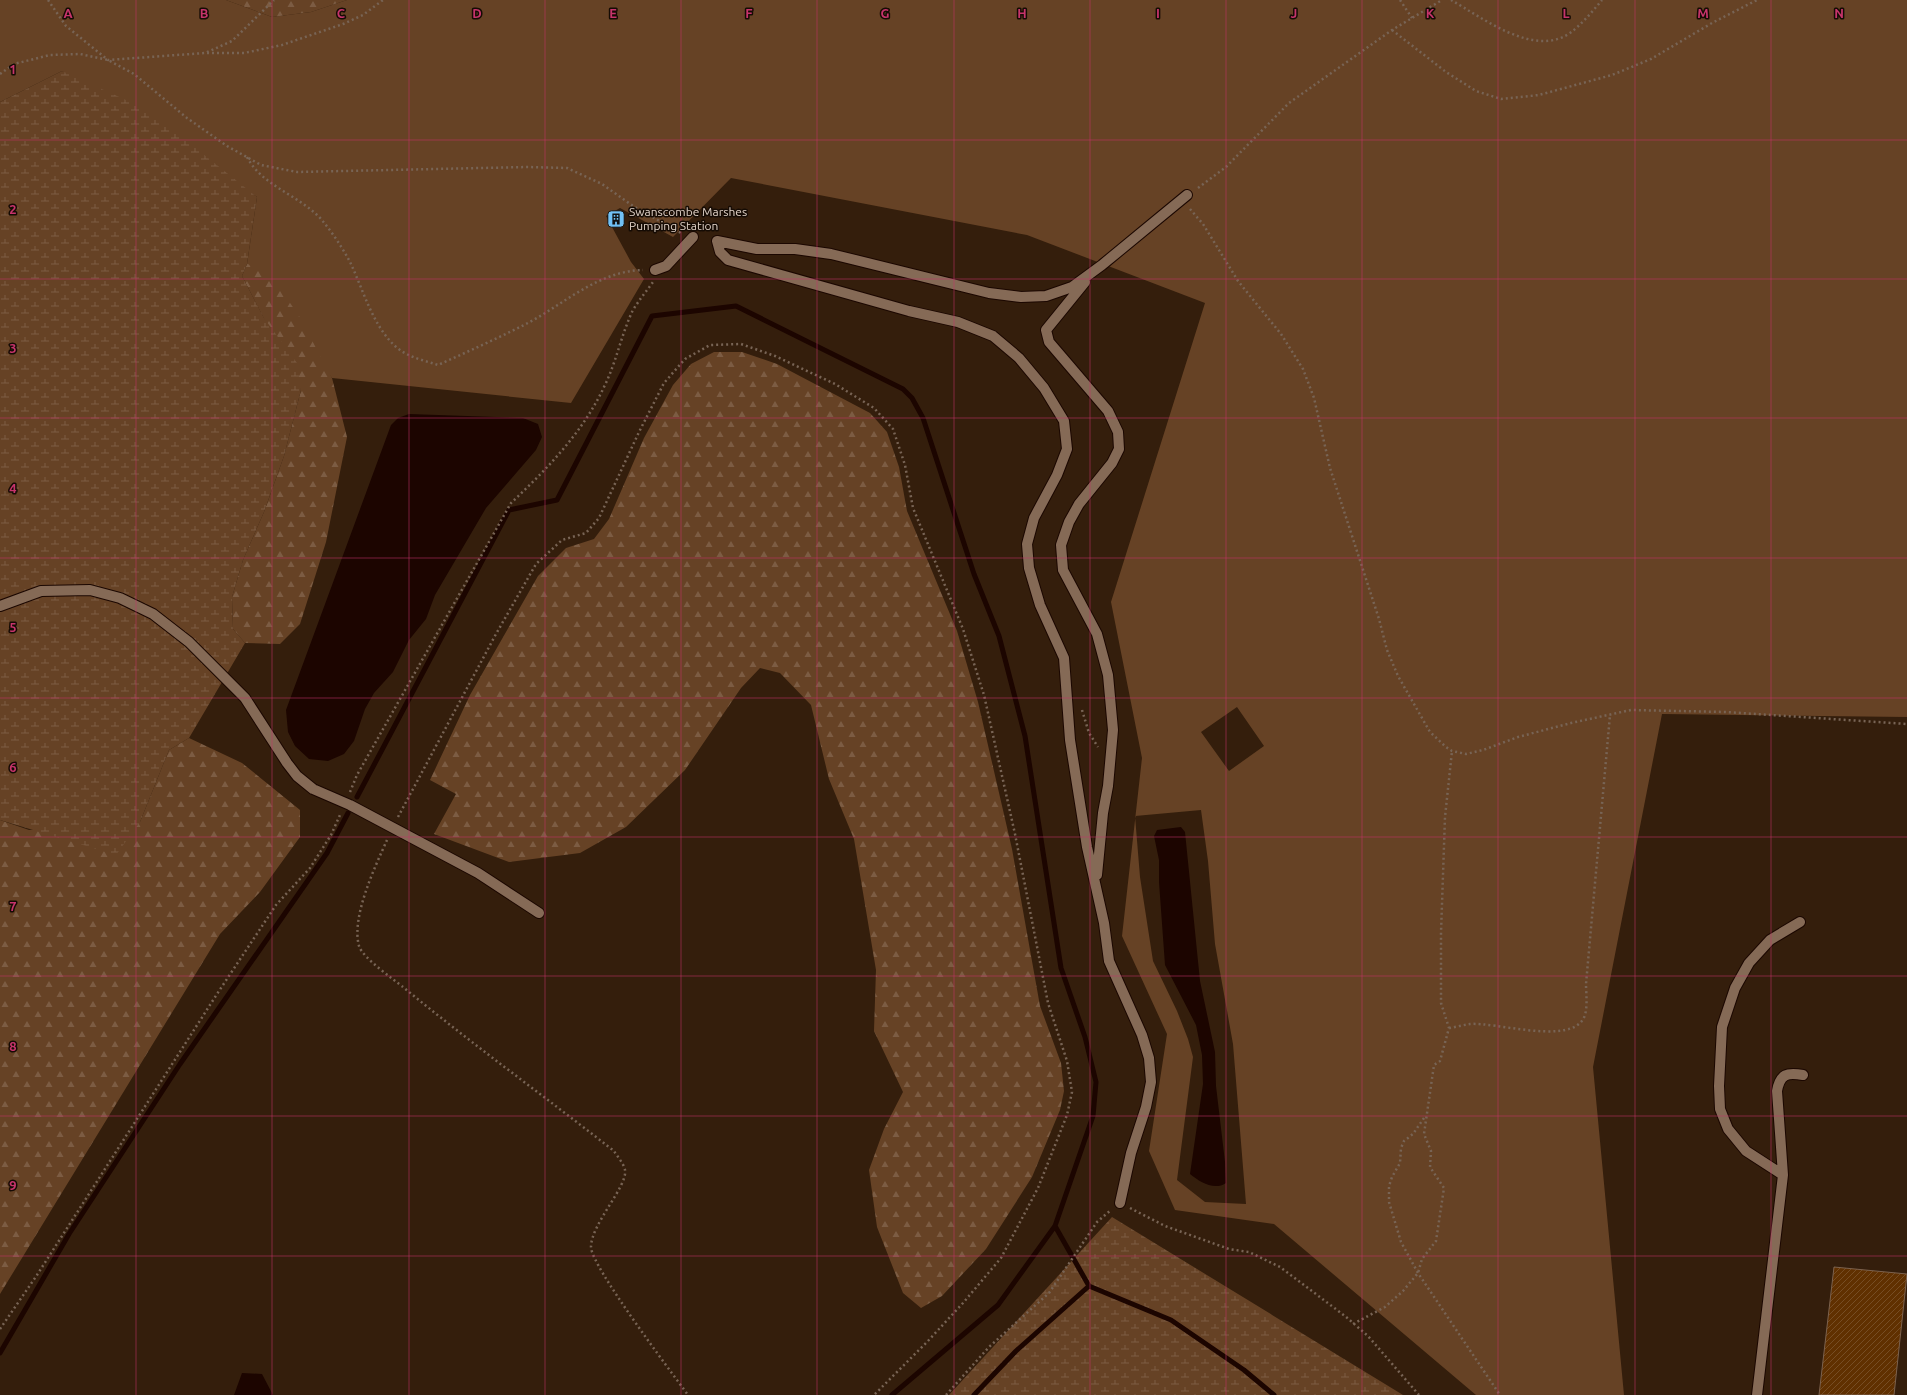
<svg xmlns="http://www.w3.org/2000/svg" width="1907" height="1395" viewBox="0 0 1907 1395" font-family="Ubuntu,sans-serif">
	<defs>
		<pattern id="forest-firs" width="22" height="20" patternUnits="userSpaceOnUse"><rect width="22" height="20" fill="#664225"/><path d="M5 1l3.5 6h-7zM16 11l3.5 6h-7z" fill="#7c5c43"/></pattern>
		<pattern id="wetland-marsh" width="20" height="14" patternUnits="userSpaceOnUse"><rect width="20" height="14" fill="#664225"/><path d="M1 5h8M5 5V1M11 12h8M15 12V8" fill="none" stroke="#7c5c43"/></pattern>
		<pattern id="building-hatch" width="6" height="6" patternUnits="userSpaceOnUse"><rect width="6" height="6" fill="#603000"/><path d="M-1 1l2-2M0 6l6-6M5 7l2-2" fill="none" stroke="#764d24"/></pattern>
	</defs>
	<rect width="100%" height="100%" fill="#341e0c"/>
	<!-- grass -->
	<path fill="#664225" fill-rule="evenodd" d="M0,0H226L272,17L311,12L347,0H1907V717L1662,714L1593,1067L1624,1395H1476L1274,1224L1175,1210L1149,1151L1167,1034L1122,936L1142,758L1111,602L1205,303L1027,235L731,178L673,237L620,208L606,216L631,262L644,279L571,403L332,378L247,264L257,197L62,71L0,102ZM1237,707L1264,746L1229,771L1201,732ZM1201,810L1208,861L1215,944L1233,1044L1246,1204L1205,1202L1177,1180L1193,1057L1188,1039L1177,1011L1153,961L1140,877L1135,816Z"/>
	<!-- forest -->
	<path fill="url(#forest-firs)" d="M226,0H347L311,12L272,17Z
		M247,264L266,268L299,316L332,378L347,437L326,542L300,624L280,644L245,643L233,629L232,597L243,560L264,512L284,456L301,390L242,276Z
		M714,352H742L777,364L870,413L887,432L899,467L907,511L957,631L978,702L1012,849L1040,1006L1061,1063L1064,1091L1060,1110L1032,1177L986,1249L942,1296L921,1308L903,1293L877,1227L869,1170L884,1129L903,1092L874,1031L876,970L854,839L829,779L811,705L780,673L760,668L741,688L685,770L626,827L580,853L509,862L434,834L456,794L430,780L470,695L538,576L566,548L594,539L609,519L644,438L673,385L691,364Z
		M189,738L242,763L300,810V837L260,892L220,934L0,1294V820L29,830L140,822L169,750Z"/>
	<!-- wetland -->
	<path fill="url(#wetland-marsh)" d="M62,71L148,110L257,197L247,264L242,276L264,318L297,363L301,390L284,456L264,512L243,560L232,597L233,629L245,643L189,738L169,750L140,822L116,855L0,820V102Z
		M1112,1217L1403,1395H949Z"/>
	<!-- water -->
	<path fill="#1c0500" d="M409,414L523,418L538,424L542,437L536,450L486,508L435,595L426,619L409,640L393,672L374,693L365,709L354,741L344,754L328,761L309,759L295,746L288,732L286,710L391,425L398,418Z
		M1181,827L1185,832L1200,981L1215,1052L1216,1086L1225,1162L1226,1183C1214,1191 1200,1182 1190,1174L1203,1084L1202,1055L1196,1025L1165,965L1159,882V860L1154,836L1157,830Z
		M242,1373L262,1374L273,1395H234Z"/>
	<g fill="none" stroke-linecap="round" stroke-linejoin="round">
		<!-- stream -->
		<path stroke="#1c0500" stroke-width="5" d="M357,797L509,510L557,500L652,316L736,306L903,389L912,398L923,418L974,574L999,636L1025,736L1061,968L1085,1037L1096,1082L1093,1116L1055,1226L998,1305L892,1395
			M1055,1226L1089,1286L1171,1320L1244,1370L1274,1395
			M0,1353L69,1234L180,1064L327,853L348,813
			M974,1395L1016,1351L1089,1286"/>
	</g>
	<!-- building -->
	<path fill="url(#building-hatch)" stroke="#7c624e" d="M1834,1267L1907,1274L1894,1395H1819Z"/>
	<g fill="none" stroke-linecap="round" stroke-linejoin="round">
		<defs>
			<path id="minor" d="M655,270L666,266L693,237
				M1085,282L1046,330L1049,342L1108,411L1118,432L1119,449L1112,463L1079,504L1069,522L1061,545L1063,570L1097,634L1108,675L1113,730L1108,786L1103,813L1097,875
				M0,606L41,591L90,590L120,598L153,614L189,642L245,698L287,763L297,776L313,789L350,805L478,873L539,913
				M1783,1175L1746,1151L1728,1129L1720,1109L1719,1086L1722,1027L1735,988L1749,963L1770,940L1800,922
				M1120,1203L1131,1153L1146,1107L1151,1082L1149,1058L1142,1035L1109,961L1104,923L1087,847L1070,740L1064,658L1040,605L1029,568L1027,544L1034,518L1057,475L1067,449L1064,421L1044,388L1019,358L993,336L958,322L909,311L728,260L720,252L717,241L757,249H795L831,254L989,293L1021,297L1046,296L1072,287L1102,265L1187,195
				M1757,1395L1783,1175L1777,1091C1780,1074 1787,1072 1803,1075"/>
		</defs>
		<!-- minor casing -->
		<use href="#minor" stroke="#1b0700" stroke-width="12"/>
		<!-- path -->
		<path stroke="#786455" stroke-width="2.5" stroke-dasharray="2 3" stroke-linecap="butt" d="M48,0L66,26L108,60L205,53L232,41L274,0
			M1400,0L1412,18
			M1451,0C1483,18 1534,58 1570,33C1582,24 1592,12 1602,0
			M1392,30L1446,72L1476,91L1501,99L1539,95L1612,75L1651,59L1712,23L1757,0
			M207,53H244L282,45L343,24L363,15L383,0
			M0,74L14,64L50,55L80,54L108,60L134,74L187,118L227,146L261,165L297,172L527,167L567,168L602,184L633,206L681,233
			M247,157C262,186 299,195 321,219C332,232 342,247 350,262C363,289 372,324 394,345C406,357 423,360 438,365C467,352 496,339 524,325C562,306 597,271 643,270
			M1198,188L1226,167L1289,103L1392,30L1442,0
			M1190,209L1203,224L1238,281L1281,334L1303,369L1314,398L1330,468L1379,619L1387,650L1398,676L1430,732L1446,747L1452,751L1466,754L1483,750L1518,737L1571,723L1631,710L1726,712L1907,724
			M1082,710L1089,733L1098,747
			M350,792L357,775L511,503C547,469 583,432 604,387C616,363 621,336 632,312C638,301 646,292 653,282
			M398,817L496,634L536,564L562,540L586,533L599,518L639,432L664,383L685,359L710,345L741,344L775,356L835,384L874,408L893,429L905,465L913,508L963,629L984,695L1015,834L1048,1003L1067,1061L1072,1092L1067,1115L1038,1188L1001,1258L963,1303L927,1342L874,1395
			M387,840C375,867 351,917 359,946C362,957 394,980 403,987C472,1044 544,1096 614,1151C617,1156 624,1164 625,1170C628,1186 591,1224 591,1247C591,1266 672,1373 688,1395
			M1449,1028C1456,1027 1463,1025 1470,1024C1495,1022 1562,1043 1581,1022C1589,1014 1586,995 1586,984L1610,715
			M1424,1118L1413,1134L1404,1141L1401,1148L1400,1163L1392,1177L1389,1186V1202L1401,1242L1418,1273L1500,1395
			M1130,1208L1165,1226L1229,1249L1249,1252L1280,1267L1345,1316L1368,1336L1419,1395
			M1353,1324L1385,1307L1403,1291L1418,1273L1422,1259L1436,1241L1444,1188L1430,1167L1431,1151L1424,1134L1434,1065L1440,1061L1449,1028L1441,1003V933L1445,817L1452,751
			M0,1329L37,1275L217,994L276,905L310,868L331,835L340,815
			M946,1395L989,1347L1049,1293L1097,1222L1111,1210"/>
		<!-- minor -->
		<use href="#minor" stroke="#856a56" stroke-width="10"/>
	</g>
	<!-- grid -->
	<path fill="none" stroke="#c6346b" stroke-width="1" stroke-opacity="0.55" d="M136,0V1395M272,0V1395M409,0V1395M545,0V1395M681,0V1395M817,0V1395M954,0V1395M1090,0V1395M1226,0V1395M1362,0V1395M1498,0V1395M1635,0V1395M1771,0V1395M0,140H1907M0,279H1907M0,418H1907M0,558H1907M0,698H1907M0,837H1907M0,976H1907M0,1116H1907M0,1256H1907"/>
	<!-- icons -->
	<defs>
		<symbol id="building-square" viewBox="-11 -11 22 22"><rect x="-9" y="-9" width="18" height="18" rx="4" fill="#71c1f5" stroke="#150b04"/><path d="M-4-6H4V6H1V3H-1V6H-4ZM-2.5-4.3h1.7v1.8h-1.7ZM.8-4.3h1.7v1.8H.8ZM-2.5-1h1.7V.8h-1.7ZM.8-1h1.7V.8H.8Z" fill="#111"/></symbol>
	</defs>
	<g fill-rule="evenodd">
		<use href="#building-square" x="606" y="209" width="20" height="20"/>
	</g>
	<g text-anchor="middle" stroke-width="3" stroke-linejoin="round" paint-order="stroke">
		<!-- poi labels -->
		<g font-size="12" fill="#e0d1c6" stroke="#150b04" text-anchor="start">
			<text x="629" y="216">Swanscombe Marshes<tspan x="629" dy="14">Pumping Station</tspan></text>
		</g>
	</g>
	<g font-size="13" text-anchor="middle" font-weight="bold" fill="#c6346b" stroke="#150b04" stroke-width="3" stroke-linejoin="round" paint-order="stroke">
		<text x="68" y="18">A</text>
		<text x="204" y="18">B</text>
		<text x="341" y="18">C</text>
		<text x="477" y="18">D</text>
		<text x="613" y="18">E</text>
		<text x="749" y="18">F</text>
		<text x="885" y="18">G</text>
		<text x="1022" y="18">H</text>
		<text x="1158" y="18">I</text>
		<text x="1294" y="18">J</text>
		<text x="1430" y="18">K</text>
		<text x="1566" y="18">L</text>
		<text x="1703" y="18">M</text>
		<text x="1839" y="18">N</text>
		<text x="13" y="74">1</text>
		<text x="13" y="214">2</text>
		<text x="13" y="353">3</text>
		<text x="13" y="493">4</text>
		<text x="13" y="632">5</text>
		<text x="13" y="772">6</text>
		<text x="13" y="911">7</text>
		<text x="13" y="1051">8</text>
		<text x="13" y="1190">9</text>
	</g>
</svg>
